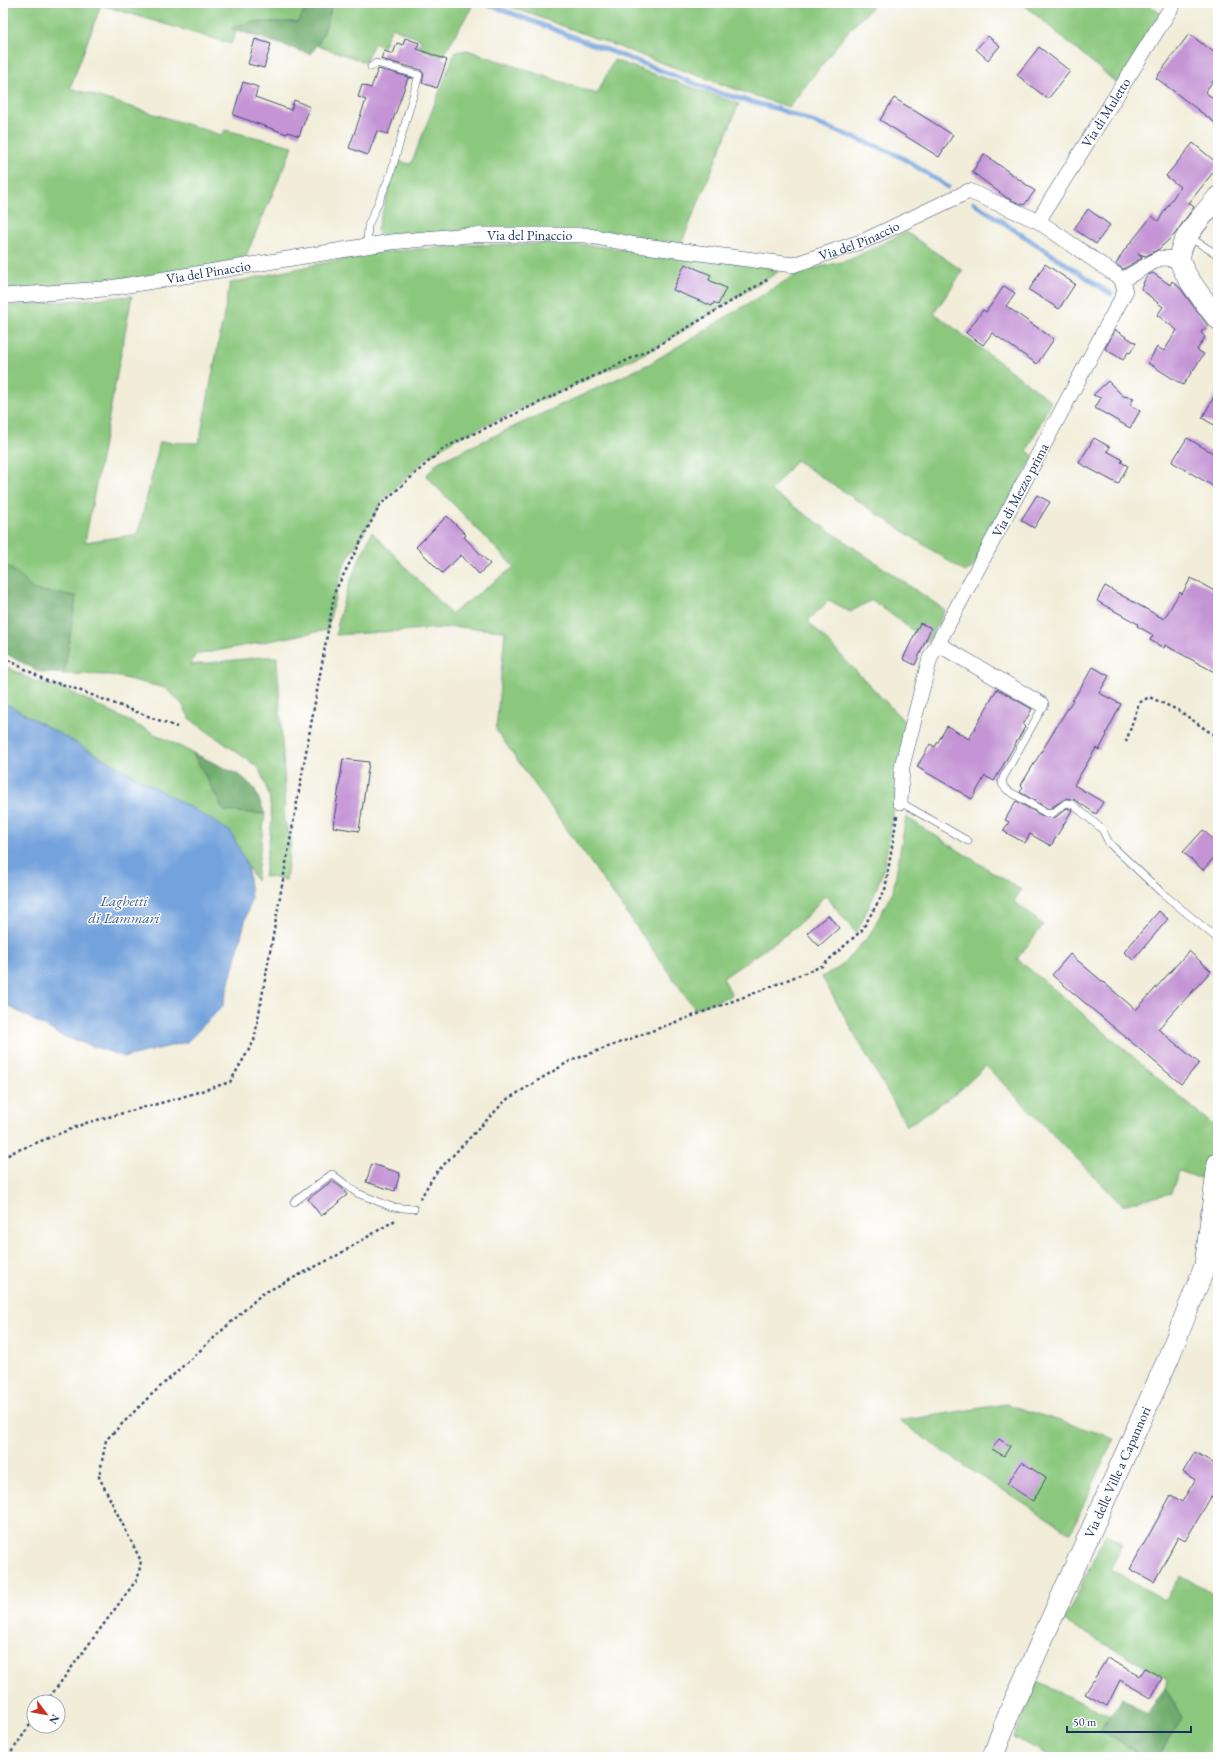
<svg xmlns="http://www.w3.org/2000/svg" width="1221" height="1760" viewBox="0 0 1221 1760" font-family="'EB Garamond',serif">
	<rect width="100%" height="100%" fill="#fff"/>
	<filter id="ink" filterUnits="userSpaceOnUse"><feTurbulence type="fractalNoise" baseFrequency=".025" numOctaves="2"/><feDisplacementMap in="SourceGraphic" scale="8" xChannelSelector="R" yChannelSelector="G"/><feConvolveMatrix kernelMatrix="1 2 1 2 8 2 1 2 1" color-interpolation-filters="sRGB"/></filter>
	<filter id="wash" filterUnits="userSpaceOnUse"><feTurbulence type="fractalNoise" baseFrequency=".012" numOctaves="4" result="noise"/><feDisplacementMap in="SourceGraphic" scale="16" xChannelSelector="R" yChannelSelector="G"/><feGaussianBlur stdDeviation="0.9" result="paint"/><feColorMatrix in="noise" values="0 0 0 0 0 0 0 0 0 0 0 0 0 0 0 0 0 1.4 0 .05"/><feComposite in="paint" operator="in"/></filter>
	<g filter="url(#wash)">
		<rect width="100%" height="100%" fill="#f1edd9"/>
		<!-- green -->
		<path fill="#8bc87e" stroke="#537c6e" d="M3,3H300L305,10L298,22H250L232,29L237,30L231,44L101,5L70,88L222,135L225,130L293,146L242,265L72,286L3,290Z
			M331,3H461L472,7L442,57L419,47L421,40L392,27L383,47L374,43L365,62L318,46L330,14Z
			M500,3H876L845,35L789,107C692,76 597,38 500,3Z
			M1022,3H1147L1162,15L1119,85Z
			M467,50L597,94L614,60L739,104L680,247L618,236L383,237L377,230L397,161L411,164L455,52Z
			M906,232L963,271L934,313L1051,401L1027,451L1034,456L972,568L965,572L796,460L771,491L945,610L928,642L872,600L850,612L829,600L808,621L905,722L895,803L884,868L873,898L856,933L825,895L808,915L788,933L723,978L732,995L695,1009L496,730L505,631L457,627L336,635C341,599 356,565 372,532L451,614L514,567L426,476L438,462L649,364L800,272L849,260Z
			M569,243L769,266L778,272L652,350L455,439L428,457L383,500L345,563L338,585L327,630L195,655L191,665L261,657H277L285,789L284,820L291,838L286,880L264,876L272,820L269,795L259,768L190,719L182,704L165,688L111,675L64,674L76,596L33,590L22,577L3,563V306L132,296L85,542L138,534L160,442L199,443L230,283L370,253L469,245Z
			M3,665L34,681L61,687L193,753L224,811L265,814L256,881L248,867L207,817L3,702Z
			M906,817L1021,890L1014,901L1043,925L1017,959L1055,990L1214,1126L1205,1180L1179,1171L1171,1193L1122,1205L986,1066L958,1092L907,1126L822,977L840,967L869,936L893,891Z
			M1006,1404L1114,1438L1071,1533L971,1470L899,1421Z
			M1106,1534L1123,1544L1110,1570L1165,1600L1181,1576L1218,1597V1757H1158L1182,1719L1165,1688L1167,1679L1064,1621Z
			M1037,1682L1111,1716L1100,1731L1147,1757H1052L1014,1737Z"/>
		<!-- forest -->
		<path fill="#70ac6d" stroke="#466e66" d="M300,3H331C329,21 323,41 310,54L231,28L250,22H298L305,10Z
			M3,563L22,577L33,590L76,596L64,674L40,672L3,652Z
			M193,753L241,776L254,788L265,814L224,811Z
			M1165,1688L1182,1719L1158,1757H1147L1100,1731L1123,1698L1147,1714Z"/>
		<!-- water -->
		<path fill="#73a2dc" stroke="#47689d" d="M3,702L207,817L231,832L248,867L251,898L223,1006L187,1042L125,1057L62,1036L3,1003Z"/>
		<g fill="none" stroke-linecap="round" stroke-linejoin="round">
			<!-- stream -->
			<path stroke="#73a2dc" stroke-width="5" d="M485,3L722,94L778,109L879,147L903,158L948,187
				M974,203L1111,294"/>
		</g>
		<g id="blocks">
			<!-- building -->
			<path fill="#c494d5" d="M1189,34L1218,55V74L1205,92L1218,102V125L1156,78Z
				M988,36L1000,46L988,60L976,49Z
				M405,38L419,43L417,49L447,60L437,88L422,83L424,74L421,70L381,59L384,51L393,54L397,43L403,45Z
				M255,39L271,44L264,68L248,64Z
				M1039,47L1070,71L1048,99L1017,75Z
				M378,69L413,78H408L388,134L377,131L368,155L349,148L366,100L358,97L362,85L371,88Z
				M243,82L258,87L255,97L291,110L294,100L310,107L299,136L288,132L287,134L233,115Z
				M894,98L953,135L939,157L880,120Z
				M1193,143L1218,164V166L1189,203L1194,207L1174,235L1159,249L1146,256L1138,254L1142,258L1123,269L1116,264L1123,252L1152,216L1158,221L1180,187L1166,176Z
				M984,154L1035,191L1024,205L1007,198L972,172Z
				M1088,209L1110,225L1096,244L1074,229Z
				M685,264L711,275L709,280L726,288L718,305L714,302L712,306L673,290Z
				M1045,264L1075,284L1059,309L1029,290Z
				M1153,273L1170,285L1172,281L1180,288L1208,326L1201,332L1205,337L1197,350L1204,354L1183,385L1148,363L1157,347L1164,351L1177,330L1157,315L1163,307L1141,289L1144,285L1143,283L1148,275Z
				M1004,286L1015,293L1006,306L1054,339L1037,364L992,333L983,345L966,333L983,310L986,312Z
				M1115,330L1136,343L1130,353L1128,352L1123,360L1105,349Z
				M1108,381L1123,396L1134,398L1130,405L1140,411L1130,428L1095,408L1101,398L1093,395Z
				M1218,390V427L1202,418Z
				M1094,438L1110,447L1107,451L1123,460L1121,462L1128,466L1118,484L1079,463Z
				M1187,438L1218,456V489L1172,462Z
				M1037,495L1050,502L1034,528L1021,520Z
				M447,516L466,535L464,537L490,564L479,574L461,555L442,573L416,547Z
				M1191,578L1218,593V674L1165,645L1164,648L1150,640L1153,635L1137,626L1138,624L1097,601L1105,586L1164,619L1180,592L1182,594Z
				M920,623L931,628L915,665L903,659Z
				M1093,667L1109,676L1099,693L1121,704L1106,734L1107,735L1099,750L1096,748L1074,785L1103,802L1096,814L1075,800L1067,798L1049,809L1020,792L1023,787L1021,785Z
				M997,689L1032,709L1023,725L1025,727L994,781L985,776L972,799L917,767L930,744L935,747L947,726L969,739Z
				M343,759L369,762L359,831L333,827Z
				M1016,801L1046,818L1056,817L1067,808L1072,810L1051,846L1030,834L1025,843L1003,831L1009,822L1005,820Z
				M1203,830L1218,844V853L1203,870L1183,852Z
				M1159,911L1168,919L1133,960L1124,952Z
				M828,915L839,928L819,946L807,933Z
				M1189,951L1211,971L1158,1029L1199,1063L1181,1084L1052,975L1070,954L1136,1010Z
				M372,1164L400,1173L395,1191L366,1182Z
				M332,1181L342,1188L347,1195L338,1202L339,1203L321,1216L308,1199Z
				M999,1439L1010,1446L1004,1456L992,1449Z
				M1195,1452L1218,1466V1501L1211,1497L1185,1541L1178,1537L1154,1582L1130,1569L1171,1495L1182,1502L1195,1480L1183,1472Z
				M1022,1462L1046,1478L1033,1501L1007,1484Z
				M1107,1658L1140,1676L1145,1668L1162,1678L1151,1698L1120,1680L1107,1706L1085,1694Z"/>
		</g>
	</g>
	<g filter="url(#ink)">
		<use href="#blocks" fill-opacity="0" stroke="#3b4c70" stroke-width="1"/>
		<g fill="none" stroke-linecap="round" stroke-linejoin="round">
			<defs>
				<path id="lane" d="M1189,237L1218,255
					M367,245L368,226L390,176L419,75L376,63L371,67
					M1041,704V710L1003,778L1002,784L1007,790L1048,814L1053,813L1066,803L1072,804L1102,829L1109,843L1161,892L1218,939
					M900,802L968,841
					M294,1202L332,1174L357,1193L392,1207L414,1209"/>
				<g id="street">
					<path id="s1" d="M1038,221L1174,3"/>
					<path d="M1122,280L1160,258L1180,259"/>
					<path id="s2" d="M3,296L104,289L391,242L469,235H585L637,245L793,265L866,240L969,191L1038,221L1116,275L1122,280L1125,292L930,658L902,766L900,802"/>
					<path d="M938,644L1041,704"/>
				</g>
				<g id="secondary">
					<path d="M1218,197C1207,211 1178,240 1180,259C1181,273 1209,307 1218,319"/>
					<path id="s3" d="M993,1757L1007,1718L1168,1359L1205,1266L1218,1163"/>
				</g>
			</defs>
			<!-- lane casing -->
			<use href="#lane" stroke="#3b4c70" stroke-width="8"/>
			<!-- street casing -->
			<use href="#street" stroke="#3b4c70" stroke-width="16"/>
			<!-- secondary casing -->
			<use href="#secondary" stroke="#3b4c70" stroke-width="22"/>
			<!-- path -->
			<path stroke="#3b4c70" stroke-width="2.5" stroke-dasharray="3 3" stroke-linecap="butt" d="M3,657L47,681L65,685L177,727
				M1126,742L1139,703L1149,697L1178,710L1218,738
				M3,1159L11,1153L86,1123L179,1098L230,1082L254,1041L335,591L380,505L444,448L657,346L770,278
				M420,1199L435,1174L506,1100L570,1061L752,994L822,966L862,930L885,890L897,816
				M46,1702L138,1578L141,1561L99,1477L106,1440L149,1397L262,1294L336,1256L397,1219
				M8,1757L34,1719"/>
			<!-- lane -->
			<use href="#lane" stroke="#fff" stroke-width="7"/>
			<!-- street -->
			<use href="#street" stroke="#fff" stroke-width="15"/>
			<!-- secondary -->
			<use href="#secondary" stroke="#fff" stroke-width="21"/>
		</g>
	</g>
	<g text-anchor="middle" stroke-width="3" stroke-linejoin="round" paint-order="stroke">
		<!-- street labels -->
		<g font-size="14" fill="#1b2f5e" stroke="#fff">
			<text dy="5" stroke="none"><textPath href="#s1" startOffset="128">Via di Muletto</textPath></text>
			<text dy="5" stroke="none"><textPath href="#s2" startOffset="531">Via del Pinaccio</textPath></text>
			<text dy="5" stroke="none"><textPath href="#s2" startOffset="867">Via del Pinaccio</textPath></text>
			<text dy="5" stroke="none"><textPath href="#s2" startOffset="207">Via del Pinaccio</textPath></text>
			<text transform="translate(1020 490) rotate(-62)" y="5">Via di Mezzo prima</text>
			<text dy="5" stroke="none"><textPath href="#s3" startOffset="311">Via delle Ville a Capannori</textPath></text>
		</g>
		<!-- water labels -->
		<g font-size="15" font-style="italic" fill="#3e5d90" stroke="#fff">
			<text x="124" y="906">Laghetti<tspan x="124" dy="17">di Lammari</tspan></text>
		</g>
	</g>
	<!-- margin -->
	<rect width="1221" height="1760" fill="none" stroke="#fff" stroke-width="16"/>
	<!-- north arrow -->
	<g transform="translate(46 1714) rotate(122)"><circle r="19" fill="#ffffff" stroke="#a4acbf"/>
	<path d="M0-3L7 15L0 10L-7 15Z" fill="#c8321e"/>
	<text y="-6" font-size="11" font-weight="bold" text-anchor="middle" fill="#1b2f5e">N</text>
	</g>
	<!-- scale -->
	<path d="M1067 1726v6h124v-6" fill="none" stroke="#1b2f5e" stroke-width="2"/>
	<text x="1073" y="1726" font-size="12" fill="#1b2f5e" stroke="#ffffff" stroke-width="3" paint-order="stroke">50 m</text>
</svg>
